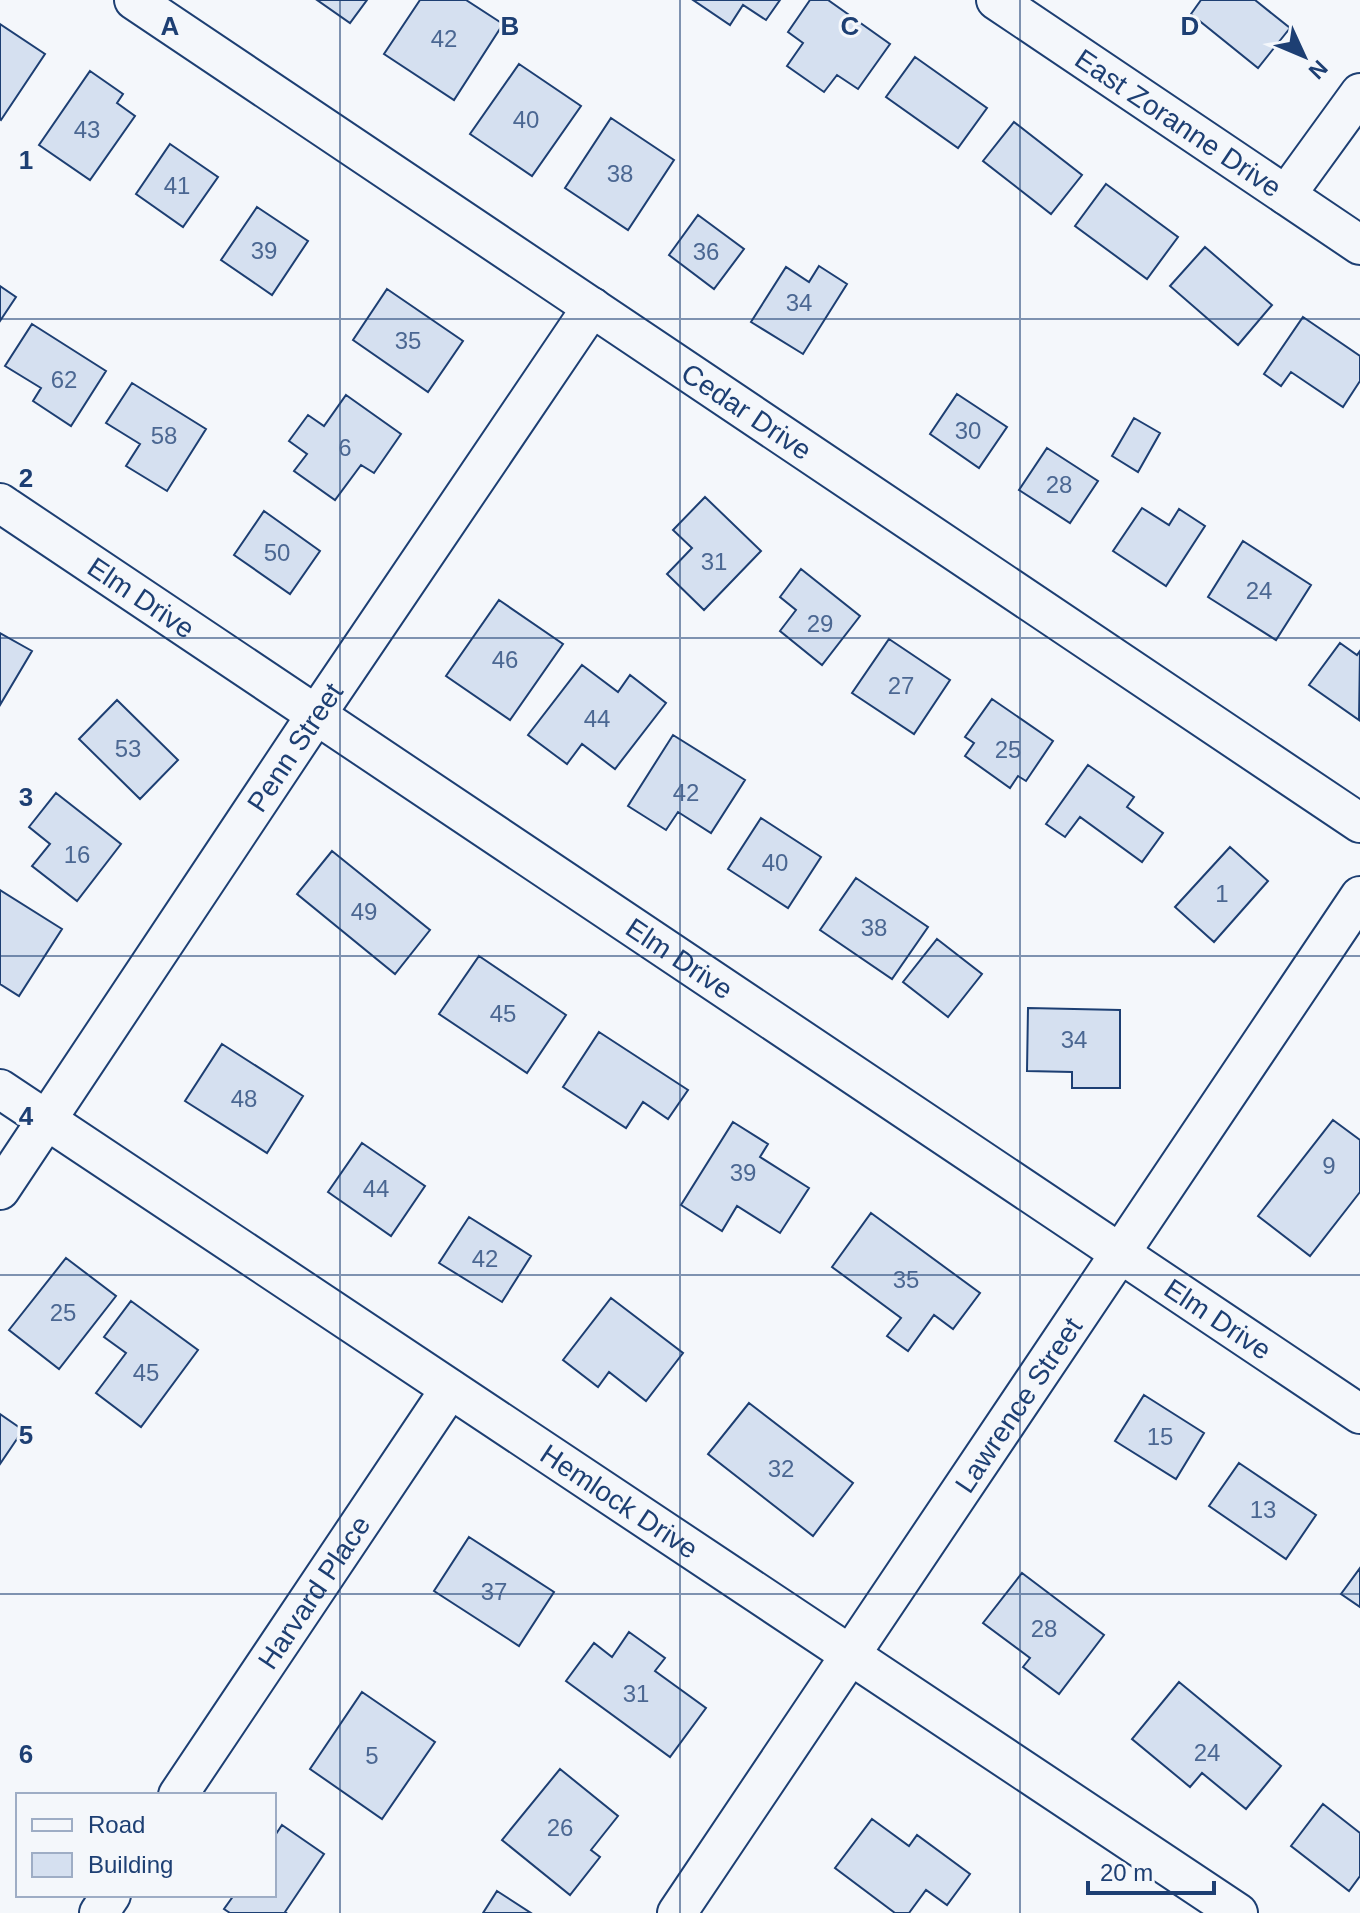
<svg xmlns="http://www.w3.org/2000/svg" width="1360" height="1913" viewBox="0 0 1360 1913" font-family="Helvetica,sans-serif">
	<rect width="100%" height="100%" fill="#f4f7fb"/>
	<!-- building -->
	<path fill="#d5e0f0" stroke="#1d3f73" stroke-width="2" d="M317,0H367L350,23Z
		M420,0H466L503,24L454,100L384,54Z
		M693,0H780L766,20L743,5L730,25Z
		M810,0H828L890,44L858,89L837,75L824,92L787,66L803,43L788,32Z
		M1201,0H1255L1290,28L1258,68L1191,14Z
		M0,24L45,54L1,120L0,119Z
		M915,57L987,108L958,148L886,97Z
		M519,64L581,106L532,176L470,134Z
		M90,71L123,94L117,103L135,116L90,180L39,145Z
		M611,118L674,160L628,230L565,188Z
		M1014,122L1082,175L1051,214L983,161Z
		M170,144L218,177L183,227L136,194Z
		M1106,184L1178,237L1147,279L1075,226Z
		M257,207L308,241L272,295L221,260Z
		M698,215L744,249L714,289L669,255Z
		M1205,247L1272,305L1238,345L1170,286Z
		M819,266L847,284L803,354L751,322L786,267L809,282Z
		M0,286L16,297L0,321Z
		M387,289L463,341L428,392L353,340Z
		M1303,317L1360,356V381L1343,407L1291,372L1281,386L1264,374Z
		M32,324L106,371L71,426L33,401L41,388L5,366Z
		M132,383L206,429L167,491L126,466L140,444L106,423Z
		M957,394L1007,427L979,468L930,434Z
		M346,395L401,434L374,473L361,465L335,500L294,471L307,454L289,441L308,415L324,426Z
		M1134,418L1160,433L1138,472L1112,456Z
		M1047,448L1098,481L1070,523L1019,490Z
		M705,497L761,551L704,610L667,574L692,548L673,530Z
		M1142,508L1169,525L1179,509L1205,526L1166,586L1113,551Z
		M264,511L320,551L290,594L234,555Z
		M1243,541L1311,585L1276,640L1208,597Z
		M801,569L860,616L822,665L780,631L796,610L780,597Z
		M499,600L563,644L510,720L446,676Z
		M0,633L32,651L0,705Z
		M889,639L950,680L914,734L852,693Z
		M1340,643L1357,655L1360,651L1359,720L1309,685Z
		M582,665L618,692L630,675L666,703L615,769L582,744L567,764L528,735Z
		M992,699L1053,741L1026,781L1018,776L1010,788L965,756L974,743L965,737Z
		M117,700L178,760L140,799L79,739Z
		M673,735L745,780L711,833L678,812L666,830L628,806Z
		M1088,765L1134,797L1127,807L1163,833L1142,862L1080,817L1065,837L1046,824Z
		M56,793L121,844L77,901L32,866L50,844L29,827Z
		M761,818L821,857L788,908L728,869Z
		M1230,847L1268,881L1214,942L1175,907Z
		M332,851L430,930L395,974L297,894Z
		M856,878L928,927L892,979L820,930Z
		M0,890L62,929L19,996L0,984Z
		M937,939L982,974L948,1017L903,982Z
		M479,956L566,1015L527,1073L439,1014Z
		M1028,1008L1120,1010V1088H1072V1072L1027,1071Z
		M599,1032L688,1090L668,1119L643,1102L626,1128L563,1087Z
		M222,1044L303,1096L267,1153L185,1101Z
		M1333,1120L1360,1140V1192L1310,1256L1258,1216Z
		M733,1122L768,1144L760,1157L809,1188L780,1233L737,1206L722,1231L681,1205Z
		M362,1143L425,1186L391,1236L328,1192Z
		M871,1213L980,1293L953,1329L934,1315L908,1351L887,1336L901,1318L832,1267Z
		M469,1217L531,1256L502,1302L439,1263Z
		M66,1258L116,1296L59,1369L9,1330Z
		M611,1298L683,1353L646,1401L609,1372L598,1387L563,1360Z
		M131,1301L198,1350L141,1427L96,1393L126,1353L104,1337Z
		M1144,1395L1204,1433L1176,1479L1115,1441Z
		M749,1403L853,1483L813,1536L708,1454Z
		M0,1414L23,1430L0,1464Z
		M1239,1463L1316,1515L1286,1559L1209,1506Z
		M469,1537L554,1592L519,1646L434,1591Z
		M1360,1568V1607L1341,1594Z
		M1022,1573L1104,1635L1059,1694L1023,1667L1030,1658L983,1623Z
		M629,1632L665,1658L655,1671L706,1708L670,1757L566,1681L594,1643L612,1657Z
		M1179,1682L1281,1766L1246,1809L1202,1773L1190,1787L1132,1739Z
		M362,1692L435,1742L382,1819L310,1769Z
		M560,1769L618,1816L591,1850L600,1857L570,1895L502,1840Z
		M1323,1804L1360,1833V1876L1349,1891L1291,1846Z
		M872,1819L909,1846L917,1835L970,1874L947,1905L926,1890L909,1913H895L835,1868Z
		M282,1825L324,1854L285,1912L287,1913H230L224,1909L234,1895H274V1837Z
		M497,1891L531,1913H483Z"/>
	<g fill="none" stroke-linecap="round" stroke-linejoin="round">
		<defs>
			<g id="minor">
				<path id="s1" d="M134,0L1360,823"/>
				<path id="s2" d="M996,0L1360,245"/>
				<path d="M1286,195L1360,93"/>
				<path id="s3" d="M0,503L1360,1414"/>
				<path id="s4" d="M0,1089L1238,1913"/>
				<path id="s5" d="M0,1190L316,715L592,307"/>
				<path id="s6" d="M178,1795L450,1389"/>
				<path d="M99,1913L111,1895"/>
				<path id="s7" d="M677,1913L1360,896"/>
			</g>
		</defs>
		<!-- minor casing -->
		<use href="#minor" stroke="#1d3f73" stroke-width="42"/>
		<!-- minor -->
		<use href="#minor" stroke="#f4f7fb" stroke-width="38"/>
	</g>
	<!-- grid -->
	<path fill="none" stroke="#1d3f73" stroke-width="2" stroke-opacity="0.55" d="M340,0V1913M680,0V1913M1020,0V1913M0,319H1360M0,638H1360M0,956H1360M0,1275H1360M0,1594H1360"/>
	<g text-anchor="middle" stroke-width="6" stroke-linejoin="round" paint-order="stroke">
		<!-- number labels -->
		<g font-size="24" fill="#4b6792">
			<text x="444" y="47">42</text>
			<text x="526" y="128">40</text>
			<text x="87" y="138">43</text>
			<text x="620" y="182">38</text>
			<text x="177" y="194">41</text>
			<text x="264" y="259">39</text>
			<text x="706" y="260">36</text>
			<text x="799" y="311">34</text>
			<text x="408" y="349">35</text>
			<text x="64" y="388">62</text>
			<text x="968" y="439">30</text>
			<text x="164" y="444">58</text>
			<text x="345" y="456">6</text>
			<text x="1059" y="493">28</text>
			<text x="277" y="561">50</text>
			<text x="714" y="570">31</text>
			<text x="1259" y="599">24</text>
			<text x="820" y="632">29</text>
			<text x="505" y="668">46</text>
			<text x="901" y="694">27</text>
			<text x="597" y="727">44</text>
			<text x="128" y="757">53</text>
			<text x="1008" y="758">25</text>
			<text x="686" y="801">42</text>
			<text x="77" y="863">16</text>
			<text x="775" y="871">40</text>
			<text x="1222" y="902">1</text>
			<text x="364" y="920">49</text>
			<text x="874" y="936">38</text>
			<text x="503" y="1022">45</text>
			<text x="1074" y="1048">34</text>
			<text x="244" y="1107">48</text>
			<text x="1329" y="1174">9</text>
			<text x="743" y="1181">39</text>
			<text x="376" y="1197">44</text>
			<text x="485" y="1267">42</text>
			<text x="906" y="1288">35</text>
			<text x="63" y="1321">25</text>
			<text x="146" y="1381">45</text>
			<text x="1160" y="1445">15</text>
			<text x="781" y="1477">32</text>
			<text x="1263" y="1518">13</text>
			<text x="494" y="1600">37</text>
			<text x="1044" y="1637">28</text>
			<text x="636" y="1702">31</text>
			<text x="1207" y="1761">24</text>
			<text x="372" y="1764">5</text>
			<text x="560" y="1836">26</text>
		</g>
		<!-- street labels -->
		<g font-size="28" fill="#1d3f73" stroke="#f4f7fb">
			<text dy="10" stroke="none"><textPath href="#s2" startOffset="220">East Zoranne Drive</textPath></text>
			<text dy="10" stroke="none"><textPath href="#s1" startOffset="738">Cedar Drive</textPath></text>
			<text dy="10" stroke="none"><textPath href="#s3" startOffset="170">Elm Drive</textPath></text>
			<text dy="10" stroke="none"><textPath href="#s5" startOffset="532">Penn Street</textPath></text>
			<text dy="10" stroke="none"><textPath href="#s3" startOffset="818">Elm Drive</textPath></text>
			<text dy="10" stroke="none"><textPath href="#s3" startOffset="1466">Elm Drive</textPath></text>
			<text dy="10" stroke="none"><textPath href="#s7" startOffset="612">Lawrence Street</textPath></text>
			<text dy="10" stroke="none"><textPath href="#s4" startOffset="744">Hemlock Drive</textPath></text>
			<text dy="10" stroke="none"><textPath href="#s6" startOffset="244">Harvard Place</textPath></text>
		</g>
	</g>
	<g font-size="26" text-anchor="middle" font-weight="bold" fill="#1d3f73" stroke="#f4f7fb" stroke-width="6" stroke-linejoin="round" paint-order="stroke">
		<text x="170" y="35">A</text>
		<text x="510" y="35">B</text>
		<text x="850" y="35">C</text>
		<text x="1190" y="35">D</text>
		<text x="26" y="169">1</text>
		<text x="26" y="487">2</text>
		<text x="26" y="806">3</text>
		<text x="26" y="1125">4</text>
		<text x="26" y="1444">5</text>
		<text x="26" y="1763">6</text>
	</g>
	<!-- legend -->
	<rect x="16" y="1793" width="260" height="104" fill="#f4f7fb" stroke="#9eadc5" stroke-width="2"/>
	<rect x="32" y="1819" width="40" height="12" fill="#f4f7fb" stroke="#9eadc5" stroke-width="2"/>
	<text x="88" y="1833" font-size="24" fill="#1d3f73">Road</text>
	<rect x="32" y="1853" width="40" height="24" fill="#d5e0f0" stroke="#9eadc5" stroke-width="2"/>
	<text x="88" y="1873" font-size="24" fill="#1d3f73">Building</text>
	<!-- north arrow -->
	<g transform="translate(1304 56) rotate(134)" stroke="#f4f7fb" stroke-width="6" paint-order="stroke">
	<path d="M0-6L14 30L0 20L-14 30Z" fill="#1d3f73"/>
	<text y="-12" font-size="22" font-weight="bold" text-anchor="middle" fill="#1d3f73">N</text>
	</g>
	<!-- scale -->
	<path d="M1088 1881v12h126v-12" fill="none" stroke="#1d3f73" stroke-width="4"/>
	<text x="1100" y="1881" font-size="24" fill="#1d3f73" stroke="#f4f7fb" stroke-width="6" paint-order="stroke">20 m</text>
</svg>
